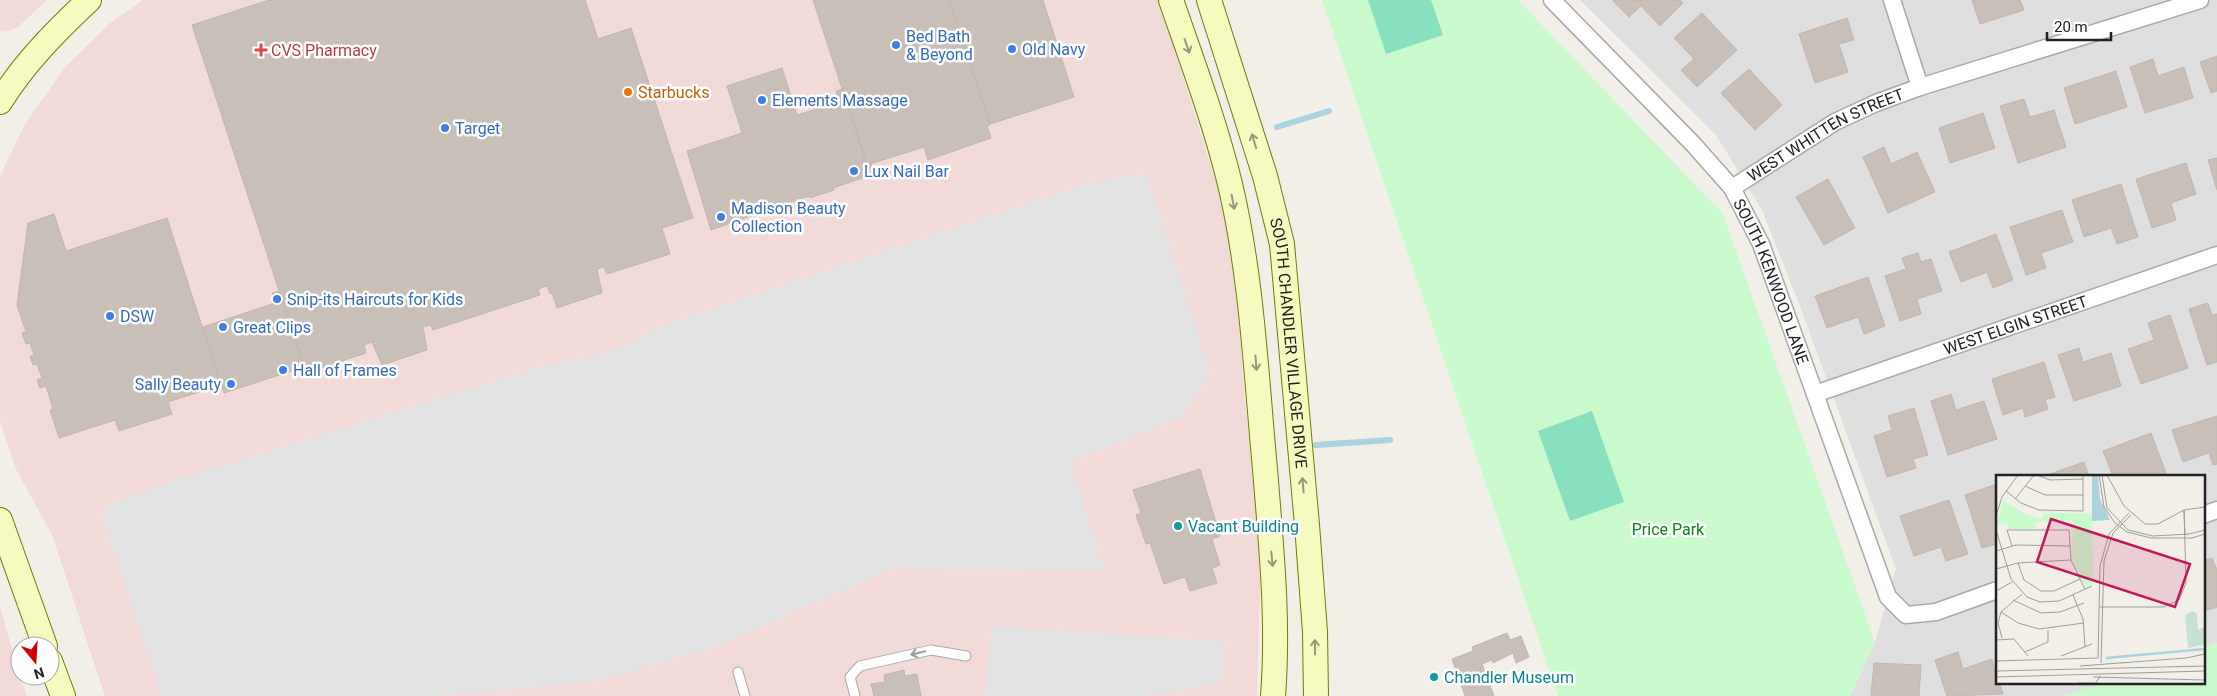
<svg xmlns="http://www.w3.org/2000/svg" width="2217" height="696" viewBox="0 0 2217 696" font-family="Roboto,sans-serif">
	<rect width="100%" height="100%" fill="#f2efe9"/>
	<!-- residential -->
	<path fill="#e0dfdf" d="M1580,0H2217V643L2203,648V476H1997V682H2105L2065,696H1850L1875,642L1896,569L1801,309L1762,210L1716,135Z"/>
	<!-- commercial -->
	<path fill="#f2dad9" d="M0,0H47L18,27L6,32L0,31Z
		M143,0H1159L1225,211L1237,286L1244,392L1256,504L1260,583L1257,696H105L52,535L16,469L0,422V176L25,124L66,66L110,23Z
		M0,607L20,676L27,696H0Z"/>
	<!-- park -->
	<path fill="#c8facc" d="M1322,0H1518L1723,214L1875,642L1850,696H1558Z
		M2217,643V696H2065L2105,682H2203V648Z"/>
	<!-- pitch -->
	<path fill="#88e0be" d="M1368,0H1431L1443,35L1386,54Z
		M1592,411L1624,502L1570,521L1538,431Z"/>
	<!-- parking -->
	<path fill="#e2e2e2" d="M1147,174L1210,373L1183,417L1070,462L1105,571L893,568L717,646L599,681L432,696H161L100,508L174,481L547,365L593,356L632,343L658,327L1100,180Z
		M992,626L1225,642L1223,682L1143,696H985Z"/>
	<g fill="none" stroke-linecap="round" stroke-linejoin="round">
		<!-- stream -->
		<path stroke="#aad3df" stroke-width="6" d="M1277,127L1329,111
			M1316,445L1390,440"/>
	</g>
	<!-- building -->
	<path fill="#c7bfb8" stroke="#c4b6ab" d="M269,0H585L598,39L631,28L693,218L662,228L670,254L607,274L604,267L597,269L602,293L557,308L552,293L550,294L547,286L538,289L540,295L433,330L431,325L423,327L427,350L382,365L372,342L364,345L366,353L306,373L192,25Z
		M813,0H949L990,125L987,126L991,138L928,160L924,147L867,165Z
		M949,0H1043L1074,97L990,124Z
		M1614,0H1680L1683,3L1660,26L1641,6L1629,17L1613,1Z
		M1972,0H2020L2024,10L1980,24Z
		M1702,13L1737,50L1697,87L1681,70L1694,59L1674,38Z
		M1847,18L1854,40L1839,44L1848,72L1815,83L1799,34Z
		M2217,56V91L2211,93L2200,62Z
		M2153,59L2158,76L2184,67L2193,98L2145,113L2130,67Z
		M782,68L797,115L839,102L836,91L843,89L867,165L871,164L874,174L833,188L834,190L810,198L809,196L711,230L687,151L742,133L727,86Z
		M1749,69L1782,105L1755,130L1721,93Z
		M2116,71L2127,107L2075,124L2064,88Z
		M2024,99L2030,117L2054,110L2066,147L2018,163L2000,106Z
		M1983,113L1995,148L1950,163L1939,128Z
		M1884,147L1891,164L1917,152L1935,192L1888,213L1863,157Z
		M2217,158V190L2208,160Z
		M2186,163L2196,194L2171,203L2176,220L2152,228L2136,179Z
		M1828,179L1855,228L1824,245L1796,197Z
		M2121,184L2138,237L2117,244L2111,228L2084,237L2072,200Z
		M2062,210L2073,242L2041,253L2046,268L2026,275L2010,227Z
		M54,214L66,251L167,218L221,385L168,402L172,414L119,431L115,420L59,438L50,410L53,409L46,386L40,388L37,380L42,378L37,364L33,365L30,356L34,355L30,343L26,344L22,333L26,332L17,305L28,223Z
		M1996,234L2013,280L1993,288L1987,272L1961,282L1949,252Z
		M1918,253L1921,262L1931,259L1942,291L1917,299L1921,314L1900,321L1885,276L1906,269L1902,258Z
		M1868,277L1885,326L1864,334L1858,317L1827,328L1815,296Z
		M279,291L304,367L224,393L203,327L275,303L272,293Z
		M2208,303L2212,315L2217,314V362L2207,365L2189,309Z
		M2170,315L2188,368L2141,384L2128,349L2154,340L2148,323Z
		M2079,348L2083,362L2111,353L2121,386L2074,401L2058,355Z
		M2044,362L2055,397L2045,400L2048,409L2025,417L2023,408L2003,415L1992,379Z
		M1951,394L1956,410L1984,401L1997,439L1948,455L1931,401Z
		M1914,408L1928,455L1913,459L1916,468L1887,477L1874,436L1892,430L1888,416Z
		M2217,416V464L2213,465L2209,453L2183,462L2172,430Z
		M2151,433L2167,476H2113L2103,451Z
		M2084,462L2089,476H2044Z
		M1200,469L1220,536L1212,539L1220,565L1212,568L1217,583L1190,591L1185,577L1164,584L1150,543L1146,544L1136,515L1141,513L1133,490Z
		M1997,484V544L1982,548L1965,495Z
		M1949,500L1968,554L1946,561L1941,547L1914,556L1900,516Z
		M2212,558L2217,570V607L2207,610L2203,600V561Z
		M1507,633L1510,640L1521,636L1529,657L1516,663L1513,653L1493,663L1492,660L1482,664L1494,696H1465L1452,659L1473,651L1472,647Z
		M1958,652L1963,669L1992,659L1997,682H1999L2003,694L1947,696L1935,660Z
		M1874,663L1921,665L1919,696H1871Z
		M904,670L905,676L917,674L921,696H874L871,684L885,682L884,675Z"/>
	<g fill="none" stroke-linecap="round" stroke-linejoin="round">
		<defs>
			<path id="lane" d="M738,672L745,696
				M855,696L850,677L860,666L931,650L966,656"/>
			<g id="street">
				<path id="s1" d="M1552,0L1694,145L1732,188L1761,244L1888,597L1906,615L1936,612L1997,590"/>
				<path d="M1892,0L1920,87"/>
				<path id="s2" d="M1732,188L1835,122L1876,103L1920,87L2200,0"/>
				<path id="s3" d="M1815,394L2217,255"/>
				<path d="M2203,515L2217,510"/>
			</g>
			<g id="secondary">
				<path d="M1171,0C1192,61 1215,122 1230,184C1252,277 1256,374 1265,469C1271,545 1279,620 1273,696"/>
				<path id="s4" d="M1209,0L1265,176L1282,244L1307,525L1315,632L1316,696"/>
				<path d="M0,102C24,63 56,31 89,0"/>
				<path d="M0,520L45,646"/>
				<path d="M50,661L63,696"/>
			</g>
		</defs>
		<!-- lane casing -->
		<use href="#lane" stroke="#a9a9a9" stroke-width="11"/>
		<!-- street casing -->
		<use href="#street" stroke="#a9a9a9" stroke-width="19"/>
		<!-- secondary casing -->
		<use href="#secondary" stroke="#707d05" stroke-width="26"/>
		<!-- lane -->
		<use href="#lane" stroke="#fff" stroke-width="9"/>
		<!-- street -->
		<use href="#street" stroke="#fff" stroke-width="16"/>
		<!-- secondary -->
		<use href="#secondary" stroke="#f7fabf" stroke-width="24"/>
	</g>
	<!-- one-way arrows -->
	<defs><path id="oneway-shaft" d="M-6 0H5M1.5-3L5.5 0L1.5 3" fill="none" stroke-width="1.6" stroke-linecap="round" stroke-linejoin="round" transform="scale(1.25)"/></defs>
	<g stroke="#979978">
		<use href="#oneway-shaft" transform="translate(1187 46) rotate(71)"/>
		<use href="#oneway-shaft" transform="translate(1254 141) rotate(-107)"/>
		<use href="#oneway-shaft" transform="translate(1233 202) rotate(79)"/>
		<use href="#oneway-shaft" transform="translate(1256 363) rotate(86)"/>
		<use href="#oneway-shaft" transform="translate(1303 485) rotate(-95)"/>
		<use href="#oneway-shaft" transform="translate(1272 559) rotate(85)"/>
		<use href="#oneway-shaft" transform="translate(1315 647) rotate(-91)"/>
	</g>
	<use stroke="#9c9c9c" href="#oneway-shaft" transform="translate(918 653) rotate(167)"/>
	<!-- markers -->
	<g fill="#3f7fe0" stroke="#fff" stroke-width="2">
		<circle cx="896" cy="45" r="5"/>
		<circle cx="1012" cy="49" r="5"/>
		<circle cx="762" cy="100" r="5"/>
		<circle cx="445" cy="128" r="5"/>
		<circle cx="854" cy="171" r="5"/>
		<circle cx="721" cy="217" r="5"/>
		<circle cx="277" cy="299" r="5"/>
		<circle cx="110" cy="316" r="5"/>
		<circle cx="223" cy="327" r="5"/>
		<circle cx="283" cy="370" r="5"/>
		<circle cx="231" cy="384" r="5"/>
	</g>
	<path fill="#e0444e" stroke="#fff" stroke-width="2" d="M258.5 42.5h5v5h5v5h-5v5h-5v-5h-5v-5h5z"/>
	<circle fill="#e8710a" stroke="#fff" stroke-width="2" cx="628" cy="92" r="5"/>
	<g fill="#0f9aa8" stroke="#fff" stroke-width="2">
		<circle cx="1178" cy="526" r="5"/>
		<circle cx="1434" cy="677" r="5"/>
	</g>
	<g text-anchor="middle" stroke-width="5" stroke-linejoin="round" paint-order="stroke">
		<!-- shop labels -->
		<g font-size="16" fill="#366cbe" stroke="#fff" text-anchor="start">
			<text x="906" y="42">Bed Bath<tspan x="906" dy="18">&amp; Beyond</tspan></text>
			<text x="1022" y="55">Old Navy</text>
			<text x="772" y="106">Elements Massage</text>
			<text x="455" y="134">Target</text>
			<text x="864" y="177">Lux Nail Bar</text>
			<text x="731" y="214">Madison Beauty<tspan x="731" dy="18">Collection</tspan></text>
			<text x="287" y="305">Snip-its Haircuts for Kids</text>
			<text x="120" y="322">DSW</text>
			<text x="233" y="333">Great Clips</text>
			<text x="293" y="376">Hall of Frames</text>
			<text x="221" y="390" text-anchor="end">Sally Beauty</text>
		</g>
		<!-- health labels -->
		<g font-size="16" fill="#be3a42" stroke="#fff" text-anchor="start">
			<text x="271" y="56">CVS Pharmacy</text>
		</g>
		<!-- food labels -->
		<g font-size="16" fill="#c56008" stroke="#fff" text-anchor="start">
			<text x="638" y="98">Starbucks</text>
		</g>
		<!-- street labels -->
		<g font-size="16" fill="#222" stroke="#fff">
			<text dy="6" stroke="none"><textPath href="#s2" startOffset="108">WEST WHITTEN STREET</textPath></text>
			<text dy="6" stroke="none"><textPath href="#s1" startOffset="362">SOUTH KENWOOD LANE</textPath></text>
			<text dy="6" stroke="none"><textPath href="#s3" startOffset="212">WEST ELGIN STREET</textPath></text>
			<text dy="6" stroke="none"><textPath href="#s4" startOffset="354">SOUTH CHANDLER VILLAGE DRIVE</textPath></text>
		</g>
		<!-- culture labels -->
		<g font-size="16" fill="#0d838f" stroke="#fff" text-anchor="start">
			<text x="1188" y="532">Vacant Building</text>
			<text x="1444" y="683">Chandler Museum</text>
		</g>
		<!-- park labels -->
		<g font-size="16" fill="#0c8416" stroke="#fff">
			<text x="1668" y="535">Price Park</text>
		</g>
	</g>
	<!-- overview -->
	<g transform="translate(1996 475)">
		<rect width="209" height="209" fill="#f2efe9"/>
		<path d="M197,136L201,139L202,155L209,151V169L192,173L189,140Z" fill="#c6e0d4"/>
		<path d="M7,25L27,38L45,44L48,38H88L96,41L97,108L90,112L76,84L77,46L40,47V54H12L11,48L1,49Z" fill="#c8facc"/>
		<path d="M96,0H102L104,24L114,45L96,46Z" fill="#aad3df"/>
		<path fill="none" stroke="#aad3df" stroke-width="2.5" d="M110,183L209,174"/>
		<path fill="none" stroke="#9f9d99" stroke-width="1" d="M41,0L54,5L87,4M103,0L108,32L119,48L131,57L155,63H196L209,59M106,0L111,33L132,55L157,61L193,59L209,55M111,0L128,31L149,49H162L188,35L209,32M29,11L49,20H87M10,16L25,28L43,35L87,36V0M19,24L38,0M188,35L189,60M0,41L6,22L22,0M0,55L15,104L31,122L44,127L63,126L96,111M16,71L11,55H73L75,85L89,114M0,76L20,70L74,71M22,88L28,105L45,116H58L84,104M0,94L22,88L75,85M0,116L16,107M77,120L87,144L89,172M17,125L45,138L64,137L88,128M104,132H167L183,125L190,108L188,35M5,137L22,148L43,154L88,148M6,163L2,148L5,137L26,119M0,165L18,164L32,181M29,177L52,167V155M65,181L96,169M102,183L104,91L113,59L133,38M0,186L102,183M105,188L108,86L117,58L135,40M84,191L190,183L209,179M0,196L209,191M0,202L209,196M97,202L209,205M82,208H100L104,201"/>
		<path fill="#c2185b" fill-opacity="0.15" stroke="#c2185b" stroke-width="2.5" d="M55,44L194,89L179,132L41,87Z"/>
		<rect width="209" height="209" fill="none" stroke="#222" stroke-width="2.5"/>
	</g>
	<!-- north arrow -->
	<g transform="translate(35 661) rotate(162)"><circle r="24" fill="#ffffff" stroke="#a7a7a7"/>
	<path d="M0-4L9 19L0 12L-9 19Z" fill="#d40000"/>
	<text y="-8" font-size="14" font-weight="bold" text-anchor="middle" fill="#222222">N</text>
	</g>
	<!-- scale -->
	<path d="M2047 32v8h64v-8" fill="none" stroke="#222222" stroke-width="2.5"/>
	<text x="2054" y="32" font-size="15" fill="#222222" stroke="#ffffff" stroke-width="4" paint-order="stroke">20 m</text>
</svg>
